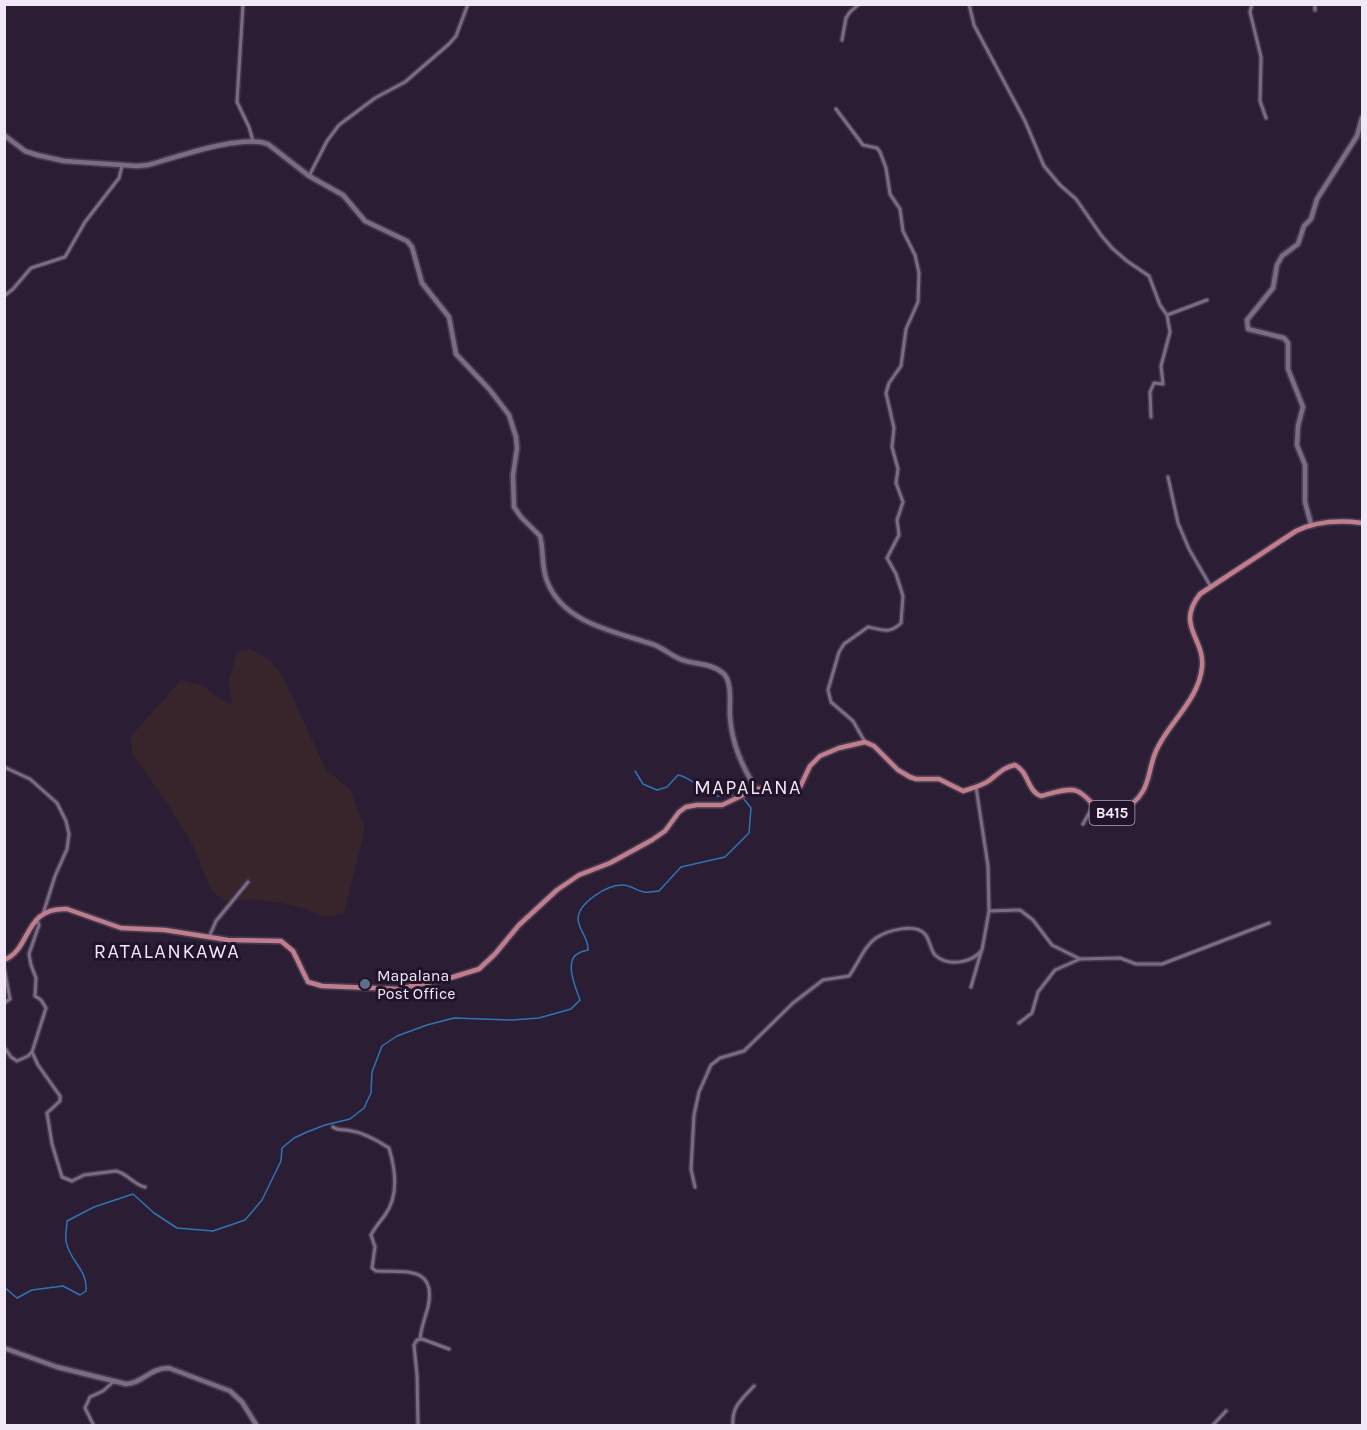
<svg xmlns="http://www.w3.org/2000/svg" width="1367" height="1430" viewBox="0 0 1367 1430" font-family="Karla,sans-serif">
	<rect width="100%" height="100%" fill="#2b1d34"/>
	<!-- commercial -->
	<path fill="#37252b" d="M250,649L269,659L281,673L326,770L350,789L365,829L344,914L323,917L307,909L282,903L250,899L226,902L211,890L192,844L166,801L133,755L130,737L181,680L202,685L220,699L232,704L228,683L237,652Z"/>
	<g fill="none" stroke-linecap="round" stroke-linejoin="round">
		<!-- stream -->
		<path stroke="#2f75b5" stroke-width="1.5" d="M635,771L643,784L657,790L667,787L678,775C692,777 703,793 718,796C725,797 731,794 738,796
			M4,1287L17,1298L32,1290L63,1286L80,1295L86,1291C88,1269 69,1261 66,1241C65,1235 67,1227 67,1221L94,1207L133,1194L154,1213L177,1228L213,1231L245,1220L262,1200L281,1161L282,1148L294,1138L307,1132L325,1125L350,1119L364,1108L371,1093L372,1072L382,1046L397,1036L427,1025L454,1018L512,1020L539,1018L571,1009L580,1000C576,988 563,960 579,953C582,951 585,951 588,950C589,939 579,931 578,919C578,903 608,884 623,885C631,885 638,892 645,892C650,893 655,891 659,891L681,867L725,857L749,833L751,808L743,798"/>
		<defs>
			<path id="street" d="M243,4L237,102L249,127L253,141
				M969,4L974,25L1025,121L1044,166L1060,185L1076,199L1101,235L1112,248L1127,261L1149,276L1160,305L1167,315L1207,300
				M1252,4L1250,12L1261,57L1260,101L1266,118
				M1315,10V4
				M842,40L846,18L850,12L859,4
				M836,109L863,145L877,148L880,152L886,168L890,194L900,209L903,231L915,255L919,273L918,302L906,329L901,366L889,383L886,393L894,428L892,447L898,469L896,483L903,502L897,520L899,535L887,558L896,574L903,596L901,623C889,635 881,629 868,627L844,644L839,652L828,690L831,702L853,721L865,742
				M309,176L327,141L339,125L375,98L405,82L449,44L456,36L468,4
				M4,296L13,289L31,268L65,257L85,222L119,178L122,166
				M1151,417L1150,392L1154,383L1163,384L1161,366L1170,332L1167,315
				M1168,477L1178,523L1189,549L1211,587
				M4,767L30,779L57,803L66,821L69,834L67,849L55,876L43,914
				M1083,824L1093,806
				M989,911L1020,910L1033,920L1052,945L1080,959L1120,958L1136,964H1162L1269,923
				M37,920L39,925L29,954L31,965L36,978L35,996L41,1000L46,1008L32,1052L38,1065L60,1096V1101L47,1113L52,1144L62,1177L72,1181L84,1175L116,1171C127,1173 134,1185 145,1187
				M209,937L216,921L248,882
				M4,968L10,999L4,1003
				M971,987L981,952
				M1019,1023L1032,1013L1038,992L1055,970L1080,959
				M4,1047L11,1057L17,1061L28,1056L32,1052
				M333,1127C338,1131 341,1129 347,1130C362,1132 377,1140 389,1148C395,1168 399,1196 385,1215C380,1222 375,1227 371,1235L375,1247L372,1268L376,1271C405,1272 437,1266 428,1307C425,1318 421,1328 420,1339
				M695,1187L691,1169L694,1115L699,1092L711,1065L720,1058L744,1051L793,1003L823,980L849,976C858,964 864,946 876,938C888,930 915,923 925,934C930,940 930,949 935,955C948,967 972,963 982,950L989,911L988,866L976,787
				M94,1426L85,1408L90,1397L103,1391L113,1382
				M418,1426L417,1375L414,1345L417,1340L422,1339L449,1349
				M733,1426C731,1407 742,1399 754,1386
				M1212,1426L1226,1411"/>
			<path id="secondary" d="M4,135L25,151L37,155L64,161L137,166L148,165C177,157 241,134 268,144L309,176L343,195L365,221L407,241L412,247L422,283L449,317L456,354L490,390L509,415L516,437L517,448L513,475L514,507L521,517L540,536C544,551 541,566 547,581C563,623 613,631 652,644C662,647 670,655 680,659C693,665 710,662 723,673C733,682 729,704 730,717C732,744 742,766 756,789
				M1311,524L1305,502V465L1297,445L1298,426L1303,407L1288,369V343L1284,338L1248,329L1247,320L1273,288L1277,265L1282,256L1298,244L1304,226L1311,219L1317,199L1357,136L1362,118
				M4,1348L57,1367L126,1384C144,1383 149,1368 169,1368L230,1391L242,1402L257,1426"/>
			<path id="primary" d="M4,960C32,949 23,907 67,909L121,928L165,930L228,940L281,941L293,951L308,982L322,986L398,989L450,978L479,969L495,954L519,925L557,890L579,875L610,863L652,840L665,831L679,812L686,807L697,805H722L756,789L769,788L785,792L794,791L800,787L810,766L820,756L839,748L865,742L874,746L898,770L910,777L916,779H939L963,791C973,788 982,786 990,780C999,773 1004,767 1015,765C1029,772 1027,791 1041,796C1051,794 1067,787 1077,791C1092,797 1098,821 1119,811C1129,807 1138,800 1143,791C1150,779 1150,764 1156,751C1168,723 1199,700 1202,667C1205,638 1175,626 1200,594L1296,531C1317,521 1339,520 1362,523"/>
		</defs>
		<!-- street casing -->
		<use href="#street" stroke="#44384b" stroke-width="6"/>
		<!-- secondary casing -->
		<use href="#secondary" stroke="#44384b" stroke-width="8"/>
		<!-- primary casing -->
		<use href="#primary" stroke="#44384b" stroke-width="8"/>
		<!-- street -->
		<use href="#street" stroke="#7b6b87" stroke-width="3"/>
		<!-- secondary -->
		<use href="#secondary" stroke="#7b6b87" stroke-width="4.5"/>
		<!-- primary -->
		<use href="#primary" stroke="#c07d8e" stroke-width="4.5"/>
	</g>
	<!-- markers -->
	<circle fill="#5c6f8a" stroke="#21132a" stroke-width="2" cx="365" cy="984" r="6"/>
	<g text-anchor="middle" stroke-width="6" stroke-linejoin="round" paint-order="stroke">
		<!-- shield labels -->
		<rect fill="#21132a" stroke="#b2a7ba" stroke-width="1.5" x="1089.5" y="801" width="45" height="24" rx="4.5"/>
		<g font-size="15" font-weight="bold" fill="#f0e7f7">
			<text x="1112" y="818">B415</text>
		</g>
		<!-- poi labels -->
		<g font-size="16" fill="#f0e7f7" stroke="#21132a" text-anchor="start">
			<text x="377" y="981">Mapalana<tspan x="377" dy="18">Post Office</tspan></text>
		</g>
		<!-- quarter labels -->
		<g font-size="20" letter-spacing="1.5" fill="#f0e7f7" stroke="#21132a">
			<text x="748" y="794">MAPALANA</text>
			<text x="167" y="958">RATALANKAWA</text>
		</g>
	</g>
	<!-- border -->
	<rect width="1367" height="1430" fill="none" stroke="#f0e7f7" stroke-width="12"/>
</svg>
